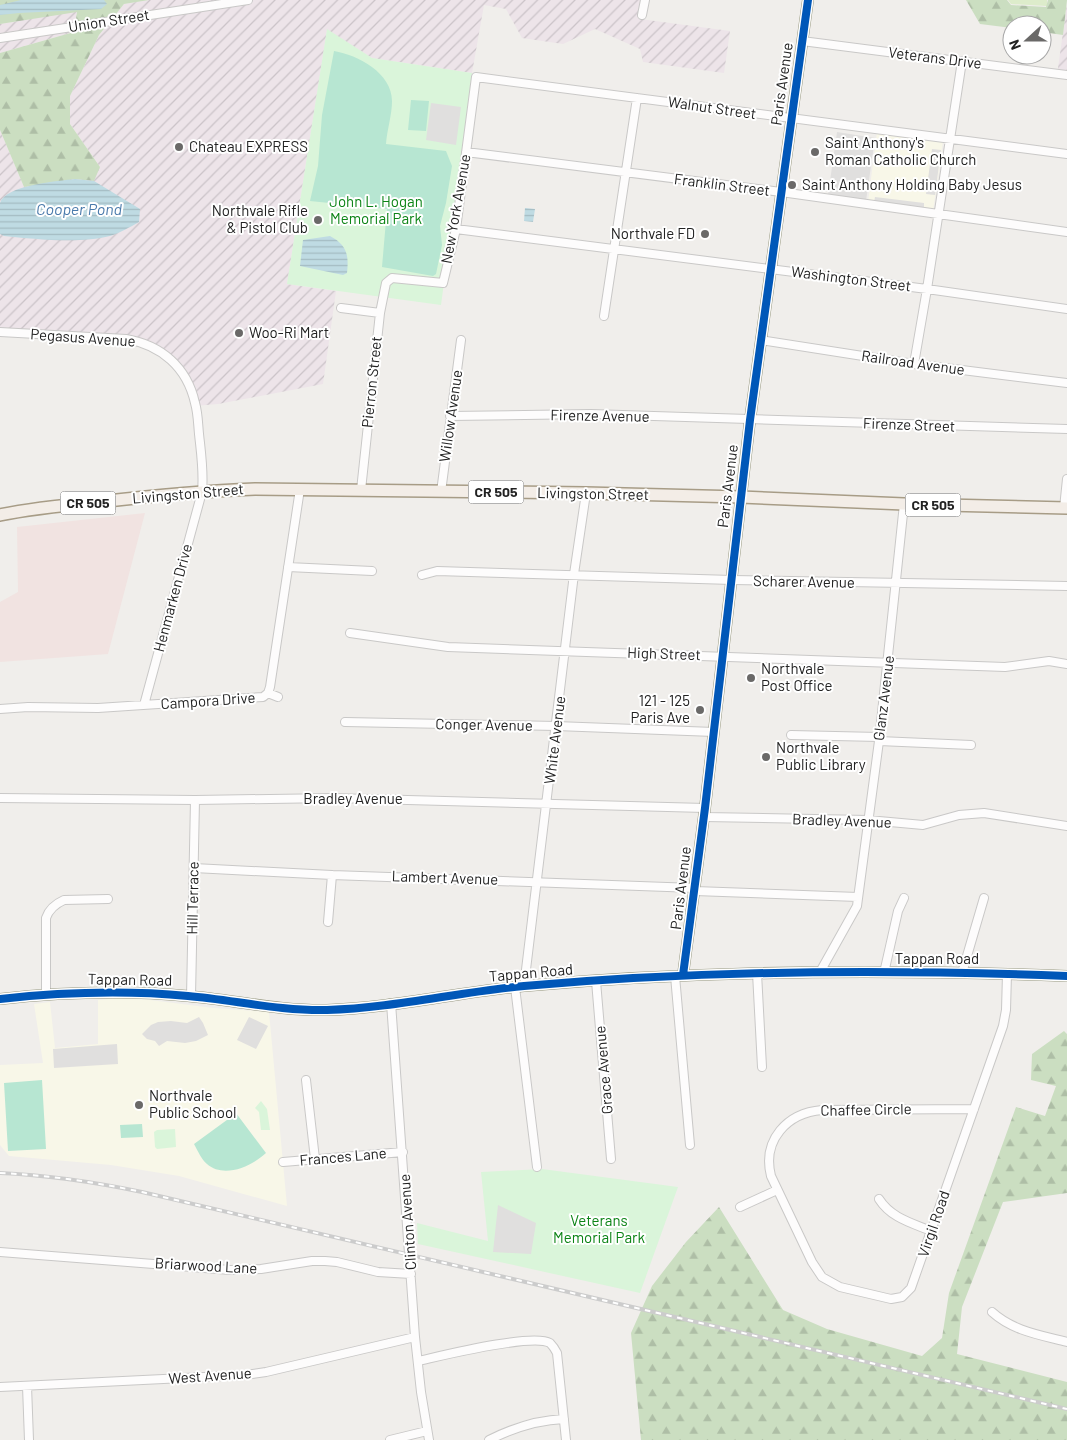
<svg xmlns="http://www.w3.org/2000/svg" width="1067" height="1440" viewBox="0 0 1067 1440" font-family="Barlow,sans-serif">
	<defs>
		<pattern id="industrial-furrows" width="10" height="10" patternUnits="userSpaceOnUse" patternTransform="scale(1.25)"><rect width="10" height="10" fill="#ede4e9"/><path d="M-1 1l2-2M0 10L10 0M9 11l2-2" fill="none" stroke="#cbc3c8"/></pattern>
		<pattern id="forest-firs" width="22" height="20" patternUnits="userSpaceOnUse" patternTransform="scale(1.25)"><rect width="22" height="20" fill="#cbdec1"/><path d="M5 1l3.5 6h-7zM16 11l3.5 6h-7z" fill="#aebea6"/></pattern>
		<pattern id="water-rules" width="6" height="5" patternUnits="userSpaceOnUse" patternTransform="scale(1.25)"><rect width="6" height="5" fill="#bfdbe3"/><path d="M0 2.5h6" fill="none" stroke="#a4bcc2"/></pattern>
	</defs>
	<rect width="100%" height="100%" fill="#f0eeeb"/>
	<!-- commercial -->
	<path fill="#f1e3e1" d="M145,513L108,654L0,662V602L18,592L17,527Z"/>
	<!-- industrial -->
	<path fill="url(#industrial-furrows)" d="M149,0H645L640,19L730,31L724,73L643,62L640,49L595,29L563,44L522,38L506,9L484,5L472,73L372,58L327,30L287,284L336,291L323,384L218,404L194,406L178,366L141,345L0,335V130L24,187L100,167L70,124V96L99,35L124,4Z
		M1067,4V76L1057,75Z
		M77,11L74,32L0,53V24Z"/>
	<!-- education -->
	<path fill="#f8f7e8" d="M877,132L943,141L933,211L868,202Z
		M119,998L150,1000L214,1008L269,1012L287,1206L179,1176L111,1165L9,1156L0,1145V1065L43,1063L34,1004L50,1002L55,1048L98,1044V1000Z"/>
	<!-- grass -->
	<path fill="#ddeccb" d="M1008,0H1047V6L1011,4Z"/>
	<!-- forest -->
	<path fill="url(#forest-firs)" d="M0,0H149L124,4L99,35L70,96V124L100,167L94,181L75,179L24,187L0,130V53L74,32L77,12L0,24Z
		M966,0H1007L1011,5L1046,7L1048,0H1067L1063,35L1042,32V25H1012V28L980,24Z
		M1064,1031L1067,1034V1193L1003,1202L962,1307L957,1354L1067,1382V1440H641L631,1333L652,1286L686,1242L719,1207L783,1310L827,1329L922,1356L942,1338L949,1293L1016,1107L1045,1116L1056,1086L1031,1080L1032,1054Z"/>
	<!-- park -->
	<path fill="#daf5da" d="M327,29L372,58L472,73L441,305L287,284Z
		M261,1101L267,1109L270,1130H261L259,1112L255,1108Z
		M175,1129L176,1147L157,1149L155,1147L154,1132L157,1130Z
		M542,1169L678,1187L640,1293L418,1244L417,1223L488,1241L481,1172Z"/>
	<!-- pitch -->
	<path fill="#b7e6d2" d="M334,51C358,55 392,73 392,101C392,115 387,130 386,144L446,151L452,166L446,203L440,226L442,245L436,274L433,276L382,267L387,209L310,201L318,166L322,115Z
		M411,100L429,101L426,131L408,130Z
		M42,1080L46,1149L8,1151L4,1083Z
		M234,1113H236L266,1153C252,1166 224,1179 207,1164C201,1159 198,1151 194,1144L231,1117Z
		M142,1124L143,1137L121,1138L120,1125Z"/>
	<!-- parking -->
	<path fill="#e0dfde" d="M431,103L461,107L456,145L426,140Z
		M837,132L875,138L866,201L828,195Z
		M932,149L941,150L935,195L926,194Z
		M875,197L924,203V208L874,202Z
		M199,1017L203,1023L208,1035L196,1041L185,1043L167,1041L159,1046L155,1041L147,1039L142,1034L151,1025L158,1022L171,1021L187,1023Z
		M249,1017L268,1026L256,1049L237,1040Z
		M117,1044L118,1064L54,1068L53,1049Z
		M498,1205L536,1223L531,1254L493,1252Z"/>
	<!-- water -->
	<path fill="url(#water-rules)" d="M21,0H104L107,4L101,9L19,13L0,15V5Z
		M75,179L94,181L140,209L139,222C130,227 120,233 110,236C80,244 34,239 4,236L0,234C0,225 0,211 0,203C5,185 59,181 75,179Z
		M525,208L535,209L533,222L524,221Z
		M330,236C347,245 349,255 347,273L343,275L300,266L303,240Z"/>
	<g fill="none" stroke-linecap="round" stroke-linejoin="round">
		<defs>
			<path id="street" d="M642,15L645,0
				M0,38L248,0
				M802,41L1067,75
				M466,152L781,192L1067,232
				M456,229L927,289L1067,309
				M341,308L380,313L361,490
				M380,313L386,283L392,278L443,283L456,229L476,77L1067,154
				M604,316L637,98
				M0,332L126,339C161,345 187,367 195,403C198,413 198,424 199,434C201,453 204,472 202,492L144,705
				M760,340L914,364L1067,383
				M914,364L927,289L962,61
				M450,416L591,414L1067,429
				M441,492L461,340
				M1064,508L1067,479
				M288,567L372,571
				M422,575L437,571L732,580L1067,586
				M350,633L448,647L1005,667L1049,661L1067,664
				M268,693L278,697
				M0,709L28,707L98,708L263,697L268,693L270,687L300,489
				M345,722L556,726L714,732
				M791,735L879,737
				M879,741L971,745
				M0,798L195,800L333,798L705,808
				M704,817L868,820L923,825L959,815L984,813L1067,826
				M194,868L332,875L695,888
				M695,891L858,897
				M328,922L332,875
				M820,972L857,906L879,741L904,504
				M757,973L762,1067
				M884,973L898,911L904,898
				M962,973L984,898
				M675,976L690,1145
				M596,981L611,1159
				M524,986L574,574L586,493
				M515,987L537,1167
				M46,994V918C49,909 55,904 64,900L108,899
				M191,996L195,800
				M391,1003L415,1337L421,1392L429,1440
				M306,1080L315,1159
				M974,1109L822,1110C787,1113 762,1140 771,1176L812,1262L822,1277L840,1287L891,1299L902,1297L911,1288L1003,1026L1006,1010L1007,974
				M283,1162L403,1152
				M879,1199C891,1218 912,1223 931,1231
				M740,1207L777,1190
				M0,1252L230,1270L261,1269L312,1261H325L337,1262L378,1272L411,1274
				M992,1312C1013,1331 1040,1335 1067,1342
				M418,1361C441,1356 532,1333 550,1343C553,1346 555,1349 557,1353L566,1440
				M27,1386L29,1440
				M0,1387L245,1375L266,1372L415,1337
				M390,1440L427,1431
				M489,1440C513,1428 537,1420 564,1419"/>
			<path id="secondary" d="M683,975L705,808L750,420L808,0
				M0,999C64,992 124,990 188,996C234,1000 280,1011 327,1010C393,1008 458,992 524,986C705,970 886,969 1067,976"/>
			<path id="primary" d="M0,515C32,508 66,505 99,502C151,496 203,491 255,489L586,493L741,497L904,504L1067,508"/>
		</defs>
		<!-- street casing -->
		<use href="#street" stroke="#c9c8c7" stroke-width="10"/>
		<!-- secondary casing -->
		<use href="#secondary" stroke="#999a82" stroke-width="12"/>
		<!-- primary casing -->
		<use href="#primary" stroke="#a79c86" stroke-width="14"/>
		<!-- street -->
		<use href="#street" stroke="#fdfcfc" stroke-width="8"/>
		<!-- secondary -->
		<use href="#secondary" stroke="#f4f4ed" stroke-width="10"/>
		<!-- primary -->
		<use href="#primary" stroke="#f3ede7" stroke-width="11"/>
		<defs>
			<path id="rail" d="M0,1173C48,1175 94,1182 142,1192L1067,1409"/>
		</defs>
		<!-- rail casing -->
		<use href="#rail" stroke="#ccc" stroke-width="4"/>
		<!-- rail -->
		<use href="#rail" stroke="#fff" stroke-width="2" stroke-dasharray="5.5" stroke-linecap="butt"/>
		<defs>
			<path id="cycleway" d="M683,975L705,808L750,420L808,0
				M0,999C64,992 124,990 188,996C234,1000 280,1011 327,1010C393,1008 458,992 524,986C705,970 886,969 1067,976"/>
		</defs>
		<!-- cycleway casing -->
		<use href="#cycleway" stroke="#fff" stroke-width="11"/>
		<!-- cycleway -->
		<use href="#cycleway" stroke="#0057b8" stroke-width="8"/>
	</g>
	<!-- markers -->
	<g fill="#6a6968" stroke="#fff" stroke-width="2">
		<circle cx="179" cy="147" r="5"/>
		<circle cx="815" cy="152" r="5"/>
		<circle cx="792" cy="185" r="5"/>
		<circle cx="318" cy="220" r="5"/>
		<circle cx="705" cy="234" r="5"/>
		<circle cx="239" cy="333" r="5"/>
		<circle cx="751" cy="678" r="5"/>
		<circle cx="700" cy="710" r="5"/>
		<circle cx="766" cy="757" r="5"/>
		<circle cx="139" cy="1105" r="5"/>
	</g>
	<g text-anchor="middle" stroke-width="4" stroke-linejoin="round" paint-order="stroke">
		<!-- shield labels -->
		<g fill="#fff" stroke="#646464" stroke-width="1">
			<rect x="468.5" y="480.5" width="55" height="23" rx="4"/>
			<rect x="60.5" y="491.5" width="55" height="23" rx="4"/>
			<rect x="905.5" y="493.5" width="55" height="23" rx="4"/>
		</g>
		<g font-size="14" font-weight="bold" fill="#222">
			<text x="496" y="497">CR 505</text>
			<text x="88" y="508">CR 505</text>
			<text x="933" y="510">CR 505</text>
		</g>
		<!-- street labels -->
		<g font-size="15" fill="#222" stroke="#fff">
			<text transform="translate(109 21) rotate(-9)" y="5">Union Street</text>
			<text transform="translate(935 58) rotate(7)" y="5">Veterans Drive</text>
			<text transform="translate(782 84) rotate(-82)" y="5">Paris Avenue</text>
			<text transform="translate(712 108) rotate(8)" y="5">Walnut Street</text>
			<text transform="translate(722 185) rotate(7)" y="5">Franklin Street</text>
			<text transform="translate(456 209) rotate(-80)" y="5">New York Avenue</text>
			<text transform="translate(851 279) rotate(7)" y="5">Washington Street</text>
			<text transform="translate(83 338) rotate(4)" y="5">Pegasus Avenue</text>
			<text transform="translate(913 363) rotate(8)" y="5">Railroad Avenue</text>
			<text transform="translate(372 382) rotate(-84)" y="5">Pierron Street</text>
			<text transform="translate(451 416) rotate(-82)" y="5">Willow Avenue</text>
			<text transform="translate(600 416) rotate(1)" y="5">Firenze Avenue</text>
			<text transform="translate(909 425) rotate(2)" y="5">Firenze Street</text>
			<text transform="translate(728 486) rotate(-83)" y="5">Paris Avenue</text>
			<text transform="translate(188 494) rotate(-5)" y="5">Livingston Street</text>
			<text transform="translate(593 494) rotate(1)" y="5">Livingston Street</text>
			<text transform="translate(804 582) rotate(1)" y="5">Scharer Avenue</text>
			<text transform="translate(173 598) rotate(-75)" y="5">Henmarken Drive</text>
			<text transform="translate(664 654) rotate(2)" y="5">High Street</text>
			<text transform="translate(884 698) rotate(-83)" y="5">Glanz Avenue</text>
			<text transform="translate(208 701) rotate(-4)" y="5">Campora Drive</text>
			<text transform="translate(484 725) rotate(1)" y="5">Conger Avenue</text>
			<text transform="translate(555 740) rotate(-83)" y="5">White Avenue</text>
			<text x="353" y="804">Bradley Avenue</text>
			<text transform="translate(842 821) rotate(2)" y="5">Bradley Avenue</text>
			<text transform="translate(445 878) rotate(2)" y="5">Lambert Avenue</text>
			<text transform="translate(681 888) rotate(-83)" y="5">Paris Avenue</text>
			<text transform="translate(193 898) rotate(-89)" y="5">Hill Terrace</text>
			<text x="937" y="964">Tappan Road</text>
			<text transform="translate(531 973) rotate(-5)" y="5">Tappan Road</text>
			<text transform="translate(130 980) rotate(1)" y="5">Tappan Road</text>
			<text transform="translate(604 1070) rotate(-95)" y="5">Grace Avenue</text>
			<text transform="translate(866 1110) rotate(-1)" y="5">Chaffee Circle</text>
			<text transform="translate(343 1157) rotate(-5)" y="5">Frances Lane</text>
			<text transform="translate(408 1222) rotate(-94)" y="5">Clinton Avenue</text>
			<text transform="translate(934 1224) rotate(-71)" y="5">Virgil Road</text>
			<text transform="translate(206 1266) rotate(3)" y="5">Briarwood Lane</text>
			<text transform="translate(210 1376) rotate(-4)" y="5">West Avenue</text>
		</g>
		<!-- poi labels -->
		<g font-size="15" fill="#222" stroke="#fff" text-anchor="start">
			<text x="825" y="148">Saint Anthony's<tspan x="825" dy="17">Roman Catholic Church</tspan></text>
			<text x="189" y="152">Chateau EXPRESS</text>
			<text x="802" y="190">Saint Anthony Holding Baby Jesus</text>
			<text x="308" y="216" text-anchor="end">Northvale Rifle<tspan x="308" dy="17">&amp; Pistol Club</tspan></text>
			<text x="695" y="239" text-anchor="end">Northvale FD</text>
			<text x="249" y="338">Woo-Ri Mart</text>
			<text x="761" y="674">Northvale<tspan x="761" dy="17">Post Office</tspan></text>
			<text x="690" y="706" text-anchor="end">121 - 125<tspan x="690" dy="17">Paris Ave</tspan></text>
			<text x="776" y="753">Northvale<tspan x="776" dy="17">Public Library</tspan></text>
			<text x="149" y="1101">Northvale<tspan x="149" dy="17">Public School</tspan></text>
		</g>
		<!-- park labels -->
		<g font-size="15" fill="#0c8416" stroke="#fff">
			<text x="376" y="207">John L. Hogan<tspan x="376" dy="17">Memorial Park</tspan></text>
			<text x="599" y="1226">Veterans<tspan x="599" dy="17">Memorial Park</tspan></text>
		</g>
		<!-- water labels -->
		<g font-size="16" font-style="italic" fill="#4a7aab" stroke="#fff">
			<text x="79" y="215">Cooper Pond</text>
		</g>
	</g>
	<!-- north arrow -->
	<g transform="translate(1027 40) rotate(249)"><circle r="24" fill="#ffffff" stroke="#a7a7a7"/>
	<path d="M0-4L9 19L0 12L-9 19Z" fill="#6a6968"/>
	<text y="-8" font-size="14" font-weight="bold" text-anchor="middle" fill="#222222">N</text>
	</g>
</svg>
